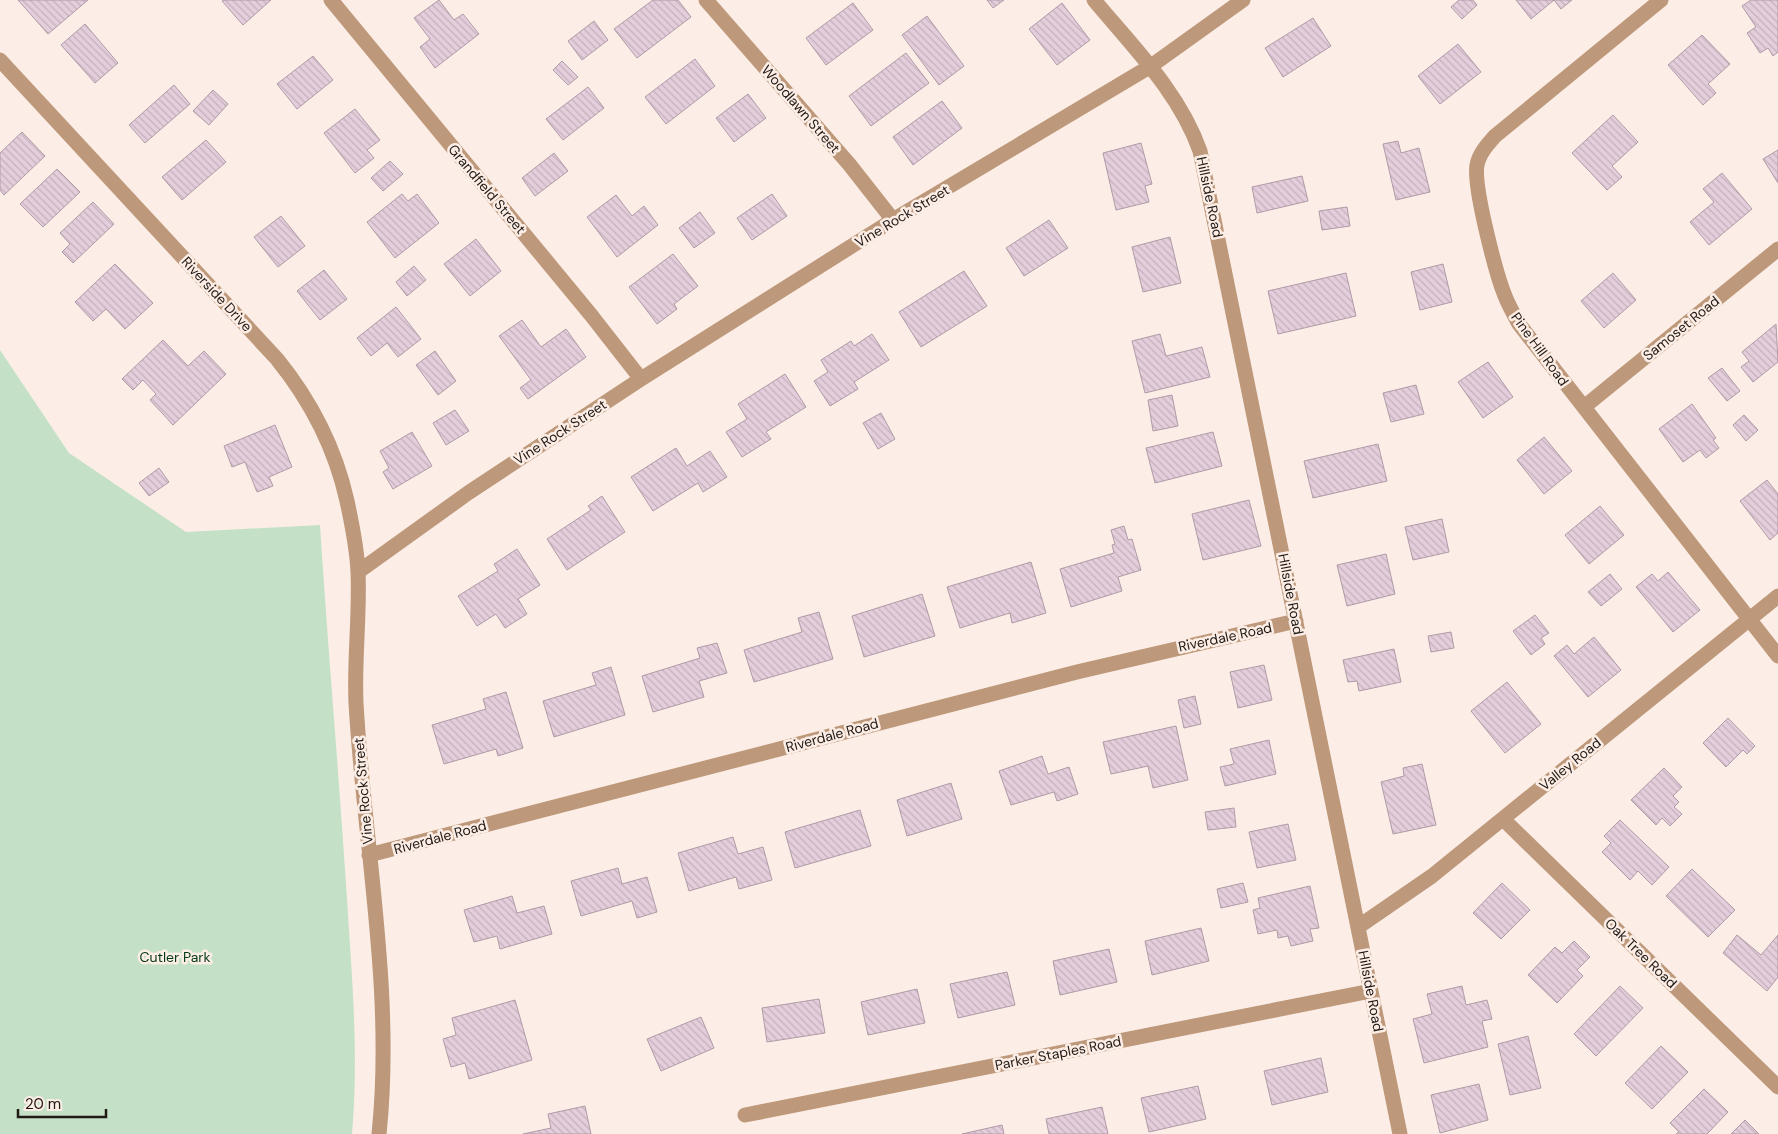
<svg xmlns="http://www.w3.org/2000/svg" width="1778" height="1134" viewBox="0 0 1778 1134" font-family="'DM Sans',sans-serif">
	<defs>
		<pattern id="building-back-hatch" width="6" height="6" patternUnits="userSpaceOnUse" patternTransform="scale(1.25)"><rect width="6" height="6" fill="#e5cedc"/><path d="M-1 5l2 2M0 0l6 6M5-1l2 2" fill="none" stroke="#c4b0bc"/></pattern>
	</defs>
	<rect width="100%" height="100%" fill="#fceee6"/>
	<!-- park -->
	<path fill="#c4e1c8" d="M0,350L69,453L186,532L320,525C328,650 339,774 347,899C352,978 359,1055 352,1134H0Z"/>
	<!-- building -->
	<path fill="url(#building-back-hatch)" stroke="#af9aa7" d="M18,0H88L48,34Z
		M224,0H271L243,25L222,1Z
		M439,0L454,20L463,14L479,34L435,68L420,47L430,39L414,18Z
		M653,0H678L691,17L637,58L614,29Z
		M987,0H1004L993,8Z
		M1459,0H1473L1477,5L1462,19L1451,7Z
		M1516,0H1572L1561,9L1554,0L1531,19Z
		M1751,0H1778V52L1773,56L1768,48L1760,53L1747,33L1756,27L1742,6Z
		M853,3L873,30L826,65L806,38Z
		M1062,3L1090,40L1057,65L1029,29Z
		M927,16L964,66L939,85L902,35Z
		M1313,18L1331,46L1283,77L1265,48Z
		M594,21L608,40L582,60L568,41Z
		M85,24L118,63L95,83L61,45Z
		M1702,35L1730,64L1708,84L1716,93L1703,105L1668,65Z
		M1458,44L1481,72L1440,104L1418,76Z
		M906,53L929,83L871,126L849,96Z
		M313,56L333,80L297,109L277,84Z
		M695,59L715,86L666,124L645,97Z
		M562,61L578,77L568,85L553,70Z
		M174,85L190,104L145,143L129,125Z
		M588,87L604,108L563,140L546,119Z
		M213,90L228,104L209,125L193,111Z
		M748,94L766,118L734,142L716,118Z
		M942,101L962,128L913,165L893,137Z
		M355,109L380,140L367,150L374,158L355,173L324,133Z
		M1613,115L1638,142L1612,166L1622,177L1607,190L1572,153Z
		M22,132L45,156L4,195L0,190V153Z
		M206,140L226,162L182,200L162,177Z
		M1398,141L1401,153L1419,148L1430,192L1396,200L1383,144Z
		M1141,143L1152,184L1145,186L1149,202L1116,210L1103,153Z
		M1778,150V183L1763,159Z
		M554,153L568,171L535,196L522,178Z
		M390,161L403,174L383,191L371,178Z
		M57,169L80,192L43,227L20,204Z
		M1722,173L1752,209L1709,245L1690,222L1714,202L1703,189Z
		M1302,176L1308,201L1257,213L1252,187Z
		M402,194L408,201L417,194L439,223L395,258L367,222Z
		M772,194L787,216L752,240L737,218Z
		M616,195L632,216L644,206L658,225L617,257L587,217Z
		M93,202L114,224L73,263L62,252L70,244L60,233Z
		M1347,207L1350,226L1322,230L1319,211Z
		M700,212L715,233L694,248L679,228Z
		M281,216L305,246L278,267L254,237Z
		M1049,220L1068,248L1024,276L1006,248Z
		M1170,237L1181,283L1143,292L1132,247Z
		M476,239L501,271L470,296L444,264Z
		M673,254L698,286L674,304L677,309L657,324L629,287Z
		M115,264L153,303L125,329L106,309L93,321L75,302Z
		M1443,264L1452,302L1420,310L1411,272Z
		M414,266L426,280L407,296L396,282Z
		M324,270L347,299L320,320L297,291Z
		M964,271L987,306L921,347L899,312Z
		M1346,273L1356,316L1278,334L1268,291Z
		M1613,273L1636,300L1604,328L1581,301Z
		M396,307L421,339L398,357L387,343L371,356L357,338Z
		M522,320L541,347L566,329L586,357L528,399L520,388L531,380L499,336Z
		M1776,324L1778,362L1753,382L1741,367L1749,361L1742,352Z
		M872,334L889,360L854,382L858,389L830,406L814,381L828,372L821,360L851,341L854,346Z
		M1160,334L1166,356L1202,347L1210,377L1145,393L1132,341Z
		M163,340L188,366L204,351L226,374L173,425L150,400L156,394L143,380L133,390L122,379Z
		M435,351L456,381L438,395L416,365Z
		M1488,362L1513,397L1483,418L1458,382Z
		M1722,368L1740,391L1727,401L1708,378Z
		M785,374L806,407L766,432L771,439L742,457L726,432L747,419L738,404Z
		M1416,385L1424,414L1391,422L1383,393Z
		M1172,395L1178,426L1153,431L1148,400Z
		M1692,404L1716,438L1713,440L1719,448L1706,458L1700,450L1683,462L1659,429Z
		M455,410L469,431L446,445L433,423Z
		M881,413L895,439L878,449L863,423Z
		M1744,415L1758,430L1746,441L1733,425Z
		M275,425L292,467L269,477L273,486L257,492L245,462L232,467L224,446Z
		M412,432L432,466L393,489L383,472L389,468L380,451Z
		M1213,432L1222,466L1155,483L1146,448Z
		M1544,437L1572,471L1544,494L1517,460Z
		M1378,444L1387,481L1313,498L1304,461Z
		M676,448L687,466L710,451L727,477L703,492L698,483L653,511L631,477Z
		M159,468L169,482L149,496L139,483Z
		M1767,480L1778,494V533L1770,540L1740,501Z
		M602,496L625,532L567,570L547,539L591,510L588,506Z
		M1249,500L1261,546L1203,560L1192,514Z
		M1600,506L1624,535L1589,564L1565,535Z
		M1442,519L1449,552L1413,560L1405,527Z
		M1124,526L1128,540L1132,539L1141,570L1118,577L1122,591L1071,607L1060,569L1114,553L1112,545L1115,544L1111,530Z
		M517,549L540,585L518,599L527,614L505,628L496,614L477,626L458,596L498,571L494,564Z
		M1386,554L1395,594L1347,606L1337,565Z
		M1031,562L1046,613L1012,623L1010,613L960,628L947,587Z
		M1668,572L1700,610L1673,632L1636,587L1652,574L1658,581Z
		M1610,574L1622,589L1601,606L1588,592Z
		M922,594L935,636L864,657L852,616Z
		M819,612L833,659L754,682L744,650L802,632L798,618Z
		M1535,615L1549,633L1541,638L1545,644L1531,655L1513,631Z
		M1451,632L1454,648L1431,652L1428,636Z
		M1594,637L1621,670L1588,697L1554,656L1567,645L1574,654Z
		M717,643L727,673L699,681L704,697L653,712L642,676L700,658L697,648Z
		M1394,649L1401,682L1359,691L1357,681L1348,682L1343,660Z
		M1264,665L1272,700L1238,708L1230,672Z
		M611,667L625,715L554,737L543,701L596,685L592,673Z
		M1507,682L1541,724L1505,753L1471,711Z
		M506,692L523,748L498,756L496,749L444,764L432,725L486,709L483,699Z
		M1195,696L1201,724L1184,728L1178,700Z
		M1728,718L1755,746L1747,754L1743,750L1726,767L1703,743Z
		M1176,726L1188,780L1153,788L1148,766L1111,774L1103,742Z
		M1269,740L1276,774L1225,786L1220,767L1234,764L1230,749Z
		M1042,756L1048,774L1069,767L1078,794L1057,801L1054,792L1011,805L999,771Z
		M1422,764L1436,825L1393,834L1381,782L1404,776L1403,768Z
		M1664,768L1682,787L1673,796L1679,802L1674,807L1682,814L1670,826L1662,818L1656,825L1631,800Z
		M951,783L962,819L907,836L897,800Z
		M1234,808L1236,827L1208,830L1205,812Z
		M860,810L871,846L795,868L785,832Z
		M1620,820L1669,867L1652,885L1638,871L1630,880L1602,852L1611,843L1604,836Z
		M1288,824L1296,860L1257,868L1249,832Z
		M733,837L738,854L763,847L772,880L739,889L736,877L689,891L678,853Z
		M618,868L622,884L647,877L657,912L637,918L632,901L581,916L571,881Z
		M1692,869L1735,910L1708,937L1666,896Z
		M1243,883L1248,902L1221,908L1217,889Z
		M1502,883L1530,910L1501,939L1473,913Z
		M1310,886L1319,928L1310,929L1313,941L1291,946L1288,936L1278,938L1277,930L1258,934L1253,910L1260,908L1258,898Z
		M512,896L517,913L544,906L552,934L500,949L497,936L474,942L464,910Z
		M1201,928L1209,961L1152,975L1145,941Z
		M1737,935L1761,955L1778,935V977L1767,991L1723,953Z
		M1574,941L1590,957L1577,970L1583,976L1557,1003L1528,975L1555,947L1562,953Z
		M1109,949L1117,982L1060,995L1053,961Z
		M1007,972L1015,1005L958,1018L950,984Z
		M1462,986L1466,1005L1487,1000L1492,1019L1482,1021L1488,1047L1424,1063L1413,1019L1432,1014L1427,994Z
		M1620,986L1643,1008L1596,1056L1574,1034Z
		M917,989L925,1023L868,1035L861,1002Z
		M819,999L825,1033L767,1042L762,1008Z
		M515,1000L532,1060L469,1079L465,1063L451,1067L443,1039L456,1035L452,1018Z
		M701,1017L714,1048L661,1071L647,1039Z
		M1528,1036L1541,1088L1510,1095L1498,1044Z
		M1661,1046L1688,1072L1652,1109L1625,1083Z
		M1321,1058L1328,1092L1272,1105L1264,1071Z
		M1479,1084L1488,1120L1440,1133L1431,1095Z
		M1198,1086L1206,1119L1149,1132L1141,1098Z
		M1704,1089L1728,1112L1707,1134H1676L1679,1132L1670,1123Z
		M585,1106L591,1134H523L551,1128L548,1114Z
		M1102,1107L1108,1134H1049L1046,1119Z
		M1745,1120L1759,1134H1731Z
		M1002,1125L1004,1134H962Z"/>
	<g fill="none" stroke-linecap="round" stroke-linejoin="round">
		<!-- street -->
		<path stroke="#bd987a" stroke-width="15" d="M331,0L591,315L641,379
			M706,0L849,164L893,220
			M1094,0C1134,48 1179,92 1200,151L1400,1134
			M1661,0L1495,136C1487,145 1479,154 1477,165C1473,186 1496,274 1505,296C1509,306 1514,315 1519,324L1778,656
			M0,60L277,359C311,401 335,447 347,501C352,524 357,548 358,572C360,615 354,659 356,703C364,846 394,991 379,1134
			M1584,407L1778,249
			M358,572L468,493L641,379L893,220L1151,66L1243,0
			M1503,819L1778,1087
			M369,855L1077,672L1296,621
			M1358,927L1432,876L1778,596
			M745,1115L1371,991"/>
	</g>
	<g text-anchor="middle" stroke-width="5" stroke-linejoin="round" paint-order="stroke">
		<!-- street labels -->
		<g font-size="14" fill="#211914" stroke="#fceee6">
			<text transform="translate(801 109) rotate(49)" y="5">Woodlawn Street</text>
			<text transform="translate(487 189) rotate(50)" y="5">Grandfield Street</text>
			<text transform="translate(1210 197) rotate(78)" y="5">Hillside Road</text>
			<text transform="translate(902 216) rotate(-31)" y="5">Vine Rock Street</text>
			<text transform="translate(217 294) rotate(47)" y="5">Riverside Drive</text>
			<text transform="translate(1681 328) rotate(-39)" y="5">Samoset Road</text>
			<text transform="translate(1540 349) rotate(54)" y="5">Pine Hill Road</text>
			<text transform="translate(560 432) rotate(-33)" y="5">Vine Rock Street</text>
			<text transform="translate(1291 594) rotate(79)" y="5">Hillside Road</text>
			<text transform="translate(1225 637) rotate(-12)" y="5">Riverdale Road</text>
			<text transform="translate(832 735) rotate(-15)" y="5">Riverdale Road</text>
			<text transform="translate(1570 764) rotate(-39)" y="5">Valley Road</text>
			<text transform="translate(363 791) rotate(-95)" y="5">Vine Rock Street</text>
			<text transform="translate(440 837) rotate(-15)" y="5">Riverdale Road</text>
			<text transform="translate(1641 953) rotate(44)" y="5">Oak Tree Road</text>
			<text transform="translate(1371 991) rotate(79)" y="5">Hillside Road</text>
			<text transform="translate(1058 1053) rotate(-11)" y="5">Parker Staples Road</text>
		</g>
		<!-- park labels -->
		<g font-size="14" fill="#023913" stroke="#fceee6">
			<text x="175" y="962">Cutler Park</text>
		</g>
	</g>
	<!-- scale -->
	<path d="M18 1109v8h88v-8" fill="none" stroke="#211914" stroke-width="2.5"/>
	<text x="25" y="1109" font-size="15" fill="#211914" stroke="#fceee6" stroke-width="4" paint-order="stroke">20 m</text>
</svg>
